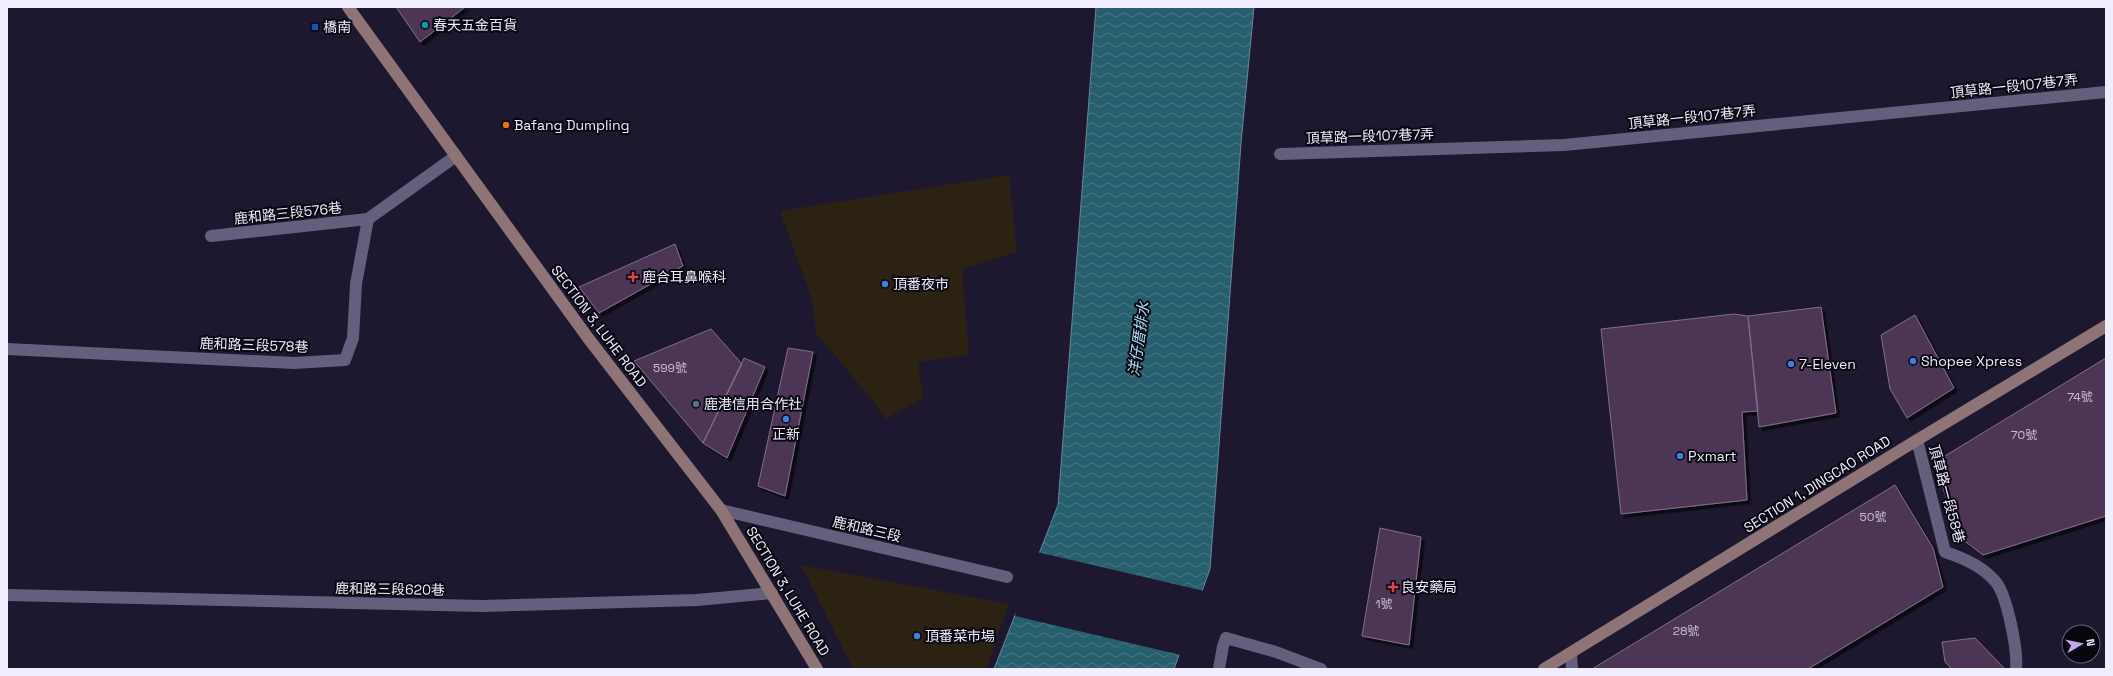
<svg xmlns="http://www.w3.org/2000/svg" width="2113" height="676" viewBox="0 0 2113 676" font-family="'Space Grotesk','Noto Sans TC',sans-serif">
	<defs>
		<pattern id="water-waves" width="16" height="10" patternUnits="userSpaceOnUse"><rect width="16" height="10" fill="#285f6f"/><path d="M0 5q4-4 8 0t8 0" fill="none" stroke="#487685"/></pattern>
		<filter id="shadow"><feDropShadow dx="3.5" dy="3.5" stdDeviation="0" flood-color="#0009"/></filter>
	</defs>
	<rect width="100%" height="100%" fill="#1d1830"/>
	<!-- commercial -->
	<path fill="#2c2213" d="M1009,175L1017,252L962,269L969,355L918,362L923,398L885,419L874,402L816,333L812,299L780,211Z
		M801,565L1009,604L986,669H853Z"/>
	<!-- water -->
	<path fill="url(#water-waves)" stroke="#648a9a" d="M1096,7H1254L1241,143L1210,569L1174,669H994L1058,505Z"/>
	<!-- pier -->
	<path fill="#1d1830" d="M1037,552L1204,591L1181,655L1015,616L1017,604Z"/>
	<!-- building -->
	<path fill="#4d3657" stroke="#816f89" filter="url(#shadow)" d="M396,7H465L420,42Z
		M675,244L683,266L599,313L579,287Z
		M1821,307L1836,413L1759,427L1748,316Z
		M1734,314L1748,316L1758,411L1742,412L1747,500L1621,514L1601,329Z
		M1915,315L1954,388L1907,418L1890,389L1881,335Z
		M711,329L742,364L703,443L634,361Z
		M788,348L813,352L785,496L758,486Z
		M744,358L765,367L727,458L703,443Z
		M2106,358V516L1983,555L1958,536L1935,462Z
		M1895,485L1933,548L1943,587L1808,669H1592Z
		M1380,528L1421,537L1409,645L1362,636Z
		M1975,638L2005,669H1952L1945,662L1942,642Z"/>
	<g fill="none" stroke-linecap="round" stroke-linejoin="round">
		<!-- lane -->
		<path stroke="#645f7c" stroke-width="12" d="M1280,154L1564,145L2106,92
			M211,236L368,219
			M7,349L294,363L345,360L353,338L356,284L368,219L456,156
			M1917,440L1945,552C1964,558 1982,566 1995,581C2007,594 2018,651 2016,669
			M7,595L482,606L697,600L772,593
			M1571,654L1572,669
			M1219,669L1223,646L1226,638"/>
		<!-- street -->
		<path stroke="#645f7c" stroke-width="12" d="M721,510L1007,577
			M1226,638L1276,652L1321,669"/>
		<!-- secondary -->
		<path stroke="#8f7477" stroke-width="12" d="M348,7L588,338L721,510L817,669
			M1544,669L1917,440L2106,326"/>
	</g>
	<!-- markers -->
	<circle fill="#0f9aa8" stroke="#07060f" stroke-width="1.5" cx="425" cy="25" r="4"/>
	<rect fill="#1a4fb4" stroke="#07060f" stroke-width="1.5" x="311" y="23" width="8" height="8" rx="2"/>
	<circle fill="#e8710a" stroke="#07060f" stroke-width="1.5" cx="506" cy="125" r="4"/>
	<g fill="#e0444e" stroke="#07060f" stroke-width="1.5">
		<path d="M631 271h4v4h4v4h-4v4h-4v-4h-4v-4h4z"/>
		<path d="M1391 581h4v4h4v4h-4v4h-4v-4h-4v-4h4z"/>
	</g>
	<g fill="#3f7fe0" stroke="#07060f" stroke-width="1.5">
		<circle cx="885" cy="284" r="4"/>
		<circle cx="1913" cy="361" r="4"/>
		<circle cx="1791" cy="364" r="4"/>
		<circle cx="786" cy="419" r="4"/>
		<circle cx="1680" cy="456" r="4"/>
		<circle cx="917" cy="636" r="4"/>
	</g>
	<circle fill="#5c6f8a" stroke="#07060f" stroke-width="1.5" cx="696" cy="404" r="4"/>
	<g text-anchor="middle" stroke-width="4" stroke-linejoin="round" paint-order="stroke">
		<!-- number labels -->
		<g font-size="12" fill="#c6bfd4">
			<text x="670" y="372">599號</text>
			<text x="2080" y="401">74號</text>
			<text x="2024" y="439">70號</text>
			<text x="1873" y="521">50號</text>
			<text x="1384" y="608">1號</text>
			<text x="1686" y="635">28號</text>
		</g>
		<!-- poi labels -->
		<g font-size="14" fill="#efedfe" stroke="#07060f" text-anchor="start">
			<text x="433" y="30">春天五金百貨</text>
			<text x="323" y="32">橋南</text>
			<text x="514" y="130">Bafang Dumpling</text>
			<text x="642" y="282">鹿合耳鼻喉科</text>
			<text x="893" y="289">頂番夜市</text>
			<text x="1921" y="366">Shopee Xpress</text>
			<text x="1799" y="369">7-Eleven</text>
			<text x="704" y="409">鹿港信用合作社</text>
			<text x="786" y="439" text-anchor="middle">正新</text>
			<text x="1688" y="461">Pxmart</text>
			<text x="1401" y="592">良安藥局</text>
			<text x="925" y="641">頂番菜市場</text>
		</g>
		<!-- street labels -->
		<g font-size="14" fill="#efedfe" stroke="#07060f">
			<text transform="translate(2014 86) rotate(-6)" y="5">頂草路一段107巷7弄</text>
			<text transform="translate(1692 117) rotate(-6)" y="5">頂草路一段107巷7弄</text>
			<text transform="translate(1370 136) rotate(-2)" y="5">頂草路一段107巷7弄</text>
			<text transform="translate(288 213) rotate(-6)" y="5">鹿和路三段576巷</text>
			<text transform="translate(599 326) rotate(53)" y="5">SECTION 3, LUHE ROAD</text>
			<text transform="translate(254 345) rotate(2)" y="5">鹿和路三段578巷</text>
			<text transform="translate(1817 484) rotate(-32)" y="5">SECTION 1, DINGCAO ROAD</text>
			<text transform="translate(1947 494) rotate(75)" y="5">頂草路一段58巷</text>
			<text transform="translate(867 529) rotate(13)" y="5">鹿和路三段</text>
			<text transform="translate(390 589) rotate(1)" y="5">鹿和路三段620巷</text>
			<text transform="translate(788 591) rotate(59)" y="5">SECTION 3, LUHE ROAD</text>
		</g>
		<!-- water labels -->
		<g font-size="15" font-style="italic" fill="#a0e4f9" stroke="#07060f">
			<text transform="translate(1139 339) rotate(-82)" y="5">洋仔厝排水</text>
		</g>
	</g>
	<!-- border -->
	<rect width="2113" height="676" fill="none" stroke="#efedfe" stroke-width="16"/>
	<!-- north arrow -->
	<g transform="translate(2081 644) rotate(81)"><circle r="19" fill="#07060f" stroke="#64626f"/>
	<path d="M0-3L7 15L0 10L-7 15Z" fill="#c6a6f0"/>
	<text y="-6" font-size="11" font-weight="bold" text-anchor="middle" fill="#efedfe">N</text>
	</g>
</svg>
